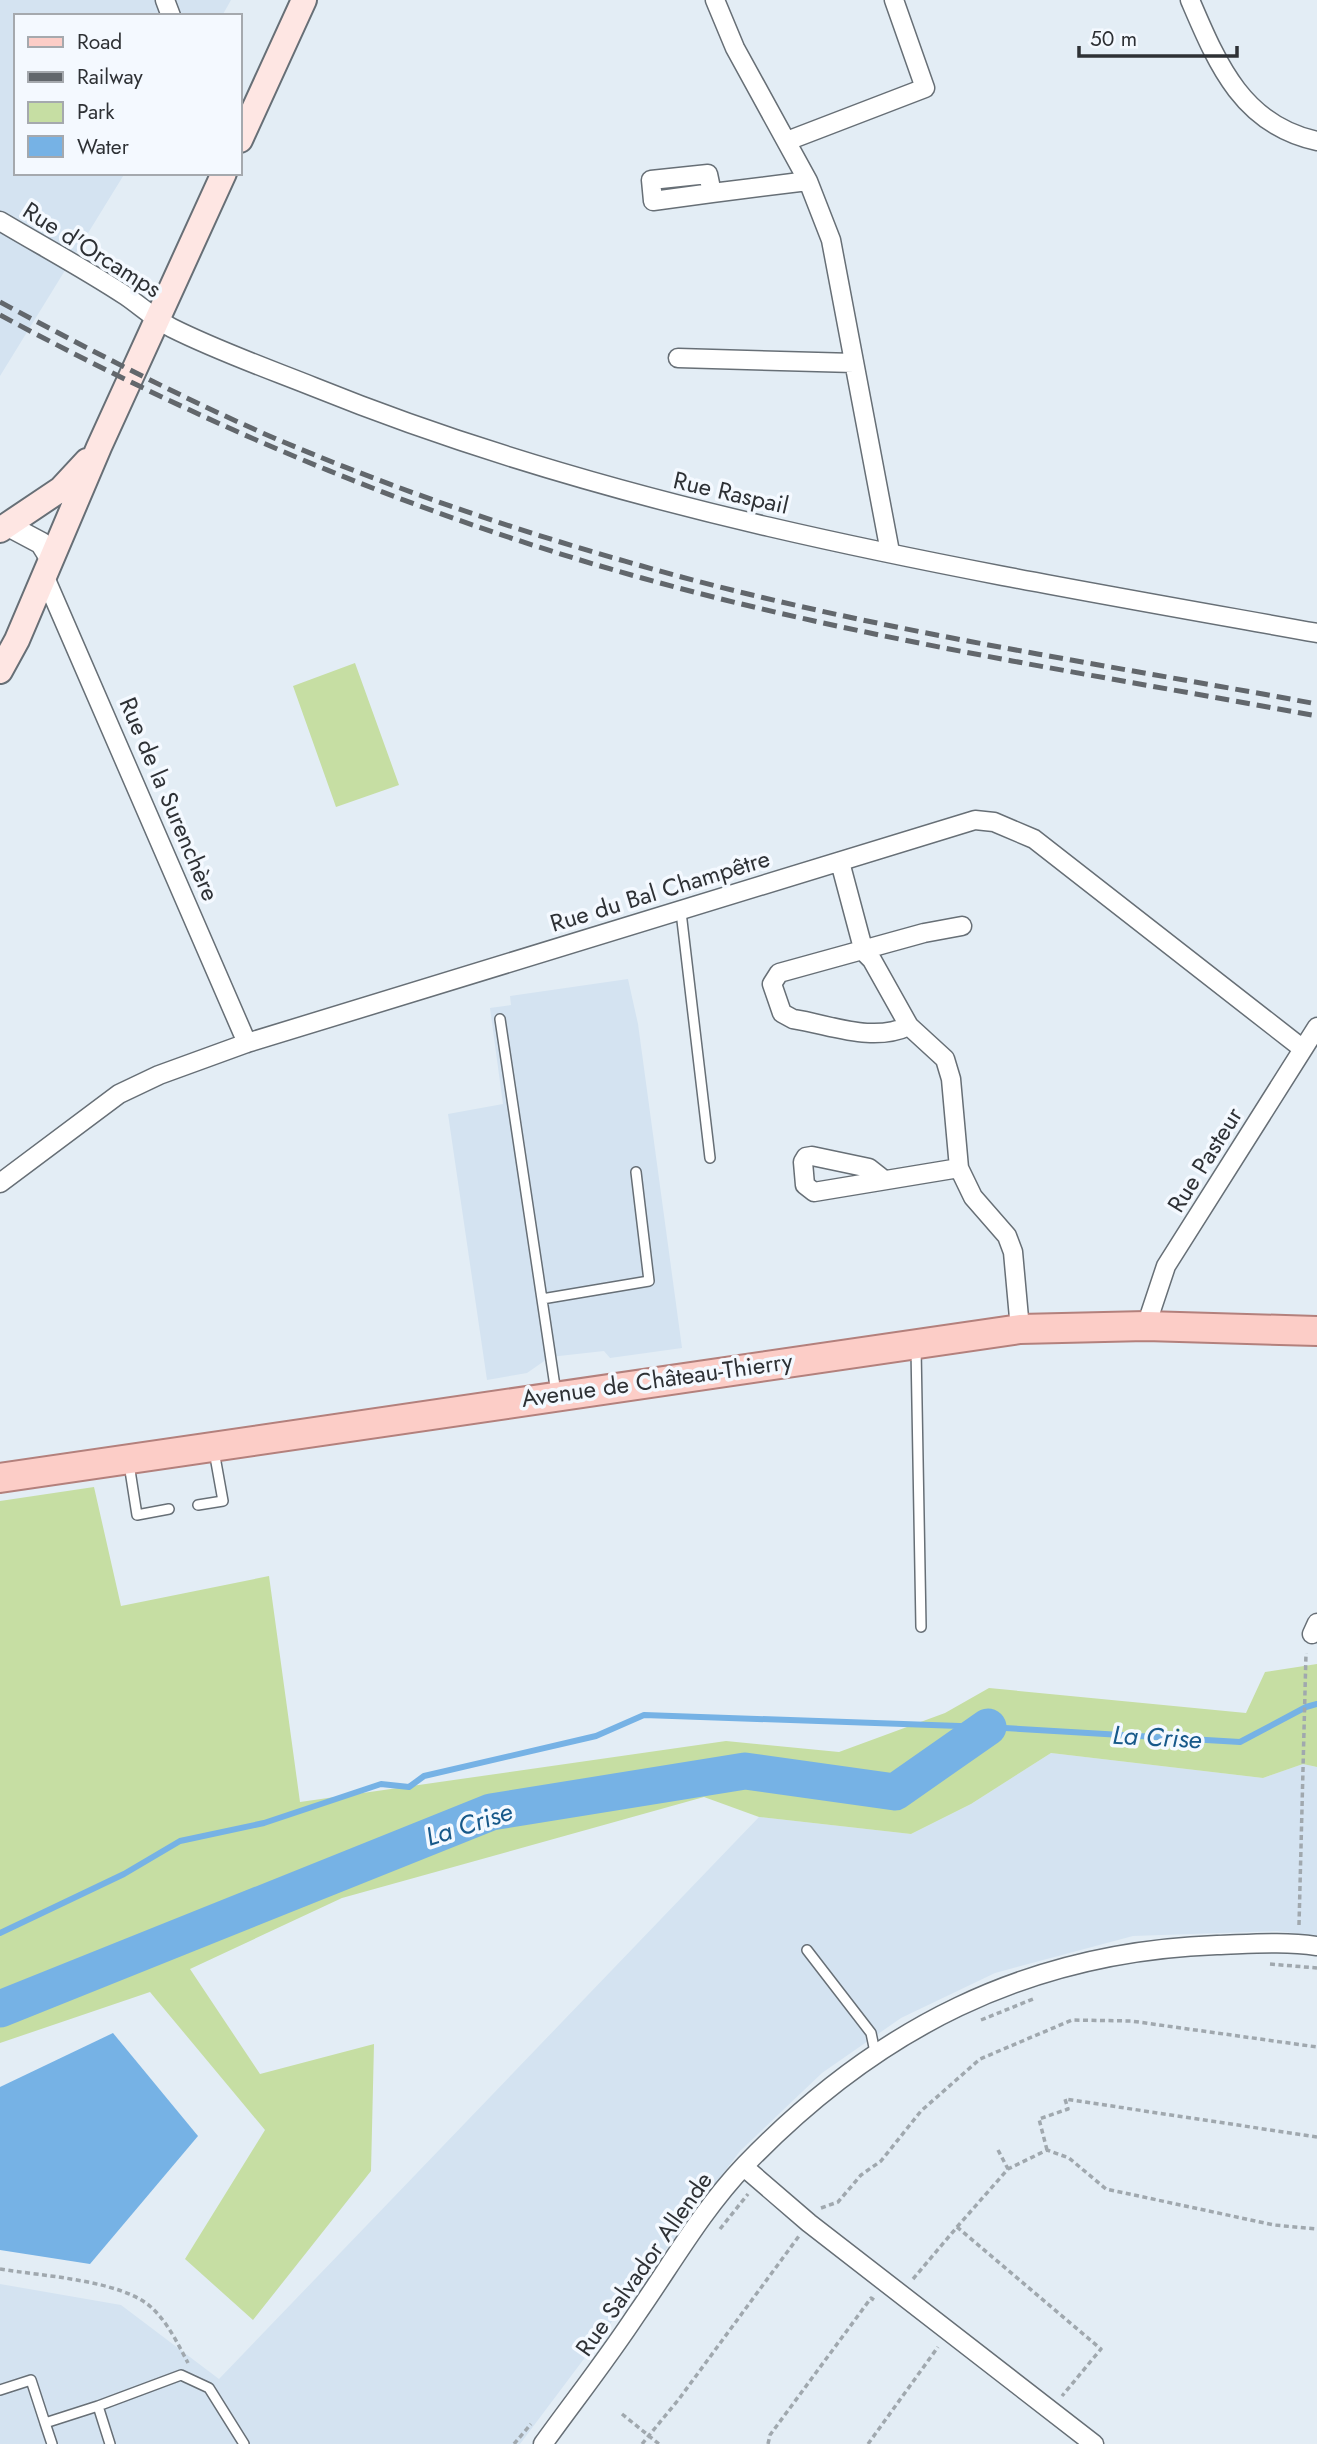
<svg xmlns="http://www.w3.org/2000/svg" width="1317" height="2444" viewBox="0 0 1317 2444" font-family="Jost,sans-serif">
	<rect width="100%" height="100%" fill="#e3edf5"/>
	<!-- built -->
	<path fill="#d4e3f1" d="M0,0H231L222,16H16V173H125L0,376Z
		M628,979L638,1024L682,1348L610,1358L604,1351L550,1357L527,1373L487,1380L448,1114L503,1104L490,1008L511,1005L510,996Z
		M1051,1753L1263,1778L1303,1764L1317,1767V1936L1277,1931L1133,1936L995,1973L901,2018L822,2073L740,2151L520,2444H0V2284L121,2305L219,2379L759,1817L911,1834L971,1804Z"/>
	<!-- green -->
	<path fill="#c6dea3" d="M355,663L399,785L336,807L293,686Z
		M94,1487L121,1606L269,1576L300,1802L726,1741L839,1752L945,1713L989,1688L1246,1713L1265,1672L1317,1664V1767L1303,1764L1263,1778L1051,1753L971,1804L911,1834L759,1817L704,1797L342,1898L190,1969L260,2074L374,2044L371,2171L253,2320L185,2259L265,2130L150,1992L0,2043V1501Z"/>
	<!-- water -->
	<path fill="#76b2e5" d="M113,2033L198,2136L90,2264L0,2250V2087Z"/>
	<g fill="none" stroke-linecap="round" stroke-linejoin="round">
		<!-- stream -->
		<path stroke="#76b2e5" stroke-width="6" d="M0,1933L124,1874L180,1841L264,1823L381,1784L409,1787L424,1776L596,1736L644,1715L988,1727L1240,1742L1306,1707L1317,1704"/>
		<!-- river -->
		<path stroke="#76b2e5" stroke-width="37" d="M0,2009L491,1812L745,1771L895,1792L988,1727"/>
		<defs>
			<path id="service" d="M681,912L710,1158
				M500,1019L556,1393
				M542,1299L649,1281L636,1172
				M916,1348L921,1627
				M129,1464L137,1515L169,1509
				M198,1505L223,1501L214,1451
				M807,1950L871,2033L875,2052
				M0,2390L31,2380L45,2423
				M52,2444L45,2423L98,2406
				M110,2444L98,2406L181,2375L209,2388L244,2444"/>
			<path id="minor" d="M165,0L171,16
				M715,0L735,48L808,181
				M1190,0C1217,63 1242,125 1317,141
				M787,141L925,88L894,0
				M712,193L653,201L651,180L708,174L712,193L808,181L831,240L890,552
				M0,221C42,246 85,269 126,296C142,307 154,319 172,328C218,351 266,368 314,387C635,517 978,572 1317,633
				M678,358L854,363
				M44,575L247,1043
				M840,862L864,952L872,960L909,1026L945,1059L951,1079L959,1168L973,1197L1007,1236L1013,1252L1020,1329
				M909,1026C872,1043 832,1025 793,1019L782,1013L772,984L779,973L924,933L962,926
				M883,1179L869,1168L812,1156L806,1157L803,1162L805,1185L814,1192L959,1168
				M0,1183L119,1094L159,1075L247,1043L975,820L994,822L1034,839L1303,1049
				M1146,1326L1166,1266L1317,1027
				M1312,1634L1317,1623
				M744,2167L809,2223L1094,2444
				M543,2444C574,2401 607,2359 636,2315C671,2265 702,2210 745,2165C876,2029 1026,1952 1217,1945C1250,1944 1284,1941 1317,1946"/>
			<path id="tertiary" d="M9,526L41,543L51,559"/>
			<path id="secondary" d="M240,140L304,0
				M0,530L61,489L87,461
				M0,671L17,640L99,447L224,173"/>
			<path id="primary" d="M0,1478L1020,1329L1146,1326L1317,1331"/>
		</defs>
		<!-- service casing -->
		<use href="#service" stroke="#676f76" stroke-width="12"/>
		<!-- minor casing -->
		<use href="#minor" stroke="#676f76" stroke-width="21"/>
		<!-- tertiary casing -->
		<use href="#tertiary" stroke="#676f76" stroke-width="24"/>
		<!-- secondary casing -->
		<use href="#secondary" stroke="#676f76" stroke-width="28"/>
		<!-- primary casing -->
		<use href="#primary" stroke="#b3807c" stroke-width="32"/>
		<!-- path -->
		<path stroke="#a0a8ae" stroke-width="3.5" stroke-dasharray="5 3.5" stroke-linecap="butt" d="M1299,1925L1306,1653
			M1270,1964L1317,1968
			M981,2020L1033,1999
			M998,2150L1008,2169
			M1047,2150L1039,2119L1068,2109L1065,2099L1317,2137
			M821,2208L838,2202L861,2175L881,2161L921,2111L980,2059L1072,2020L1131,2021L1317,2047
			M957,2227L1008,2169L1047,2150L1069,2158L1106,2189L1274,2225L1317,2229
			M720,2229L748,2194
			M0,2269C41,2276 123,2280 152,2308C168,2323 178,2344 188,2363
			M913,2279L957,2227L1101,2349L1062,2396
			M622,2414L659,2444
			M514,2444L531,2424
			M642,2444L679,2399L799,2236
			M768,2444L770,2435L871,2298L874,2300
			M868,2444L938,2347"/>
		<!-- service -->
		<use href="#service" stroke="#fff" stroke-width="9"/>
		<!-- minor -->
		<use href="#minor" stroke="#fff" stroke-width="18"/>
		<!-- tertiary -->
		<use href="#tertiary" stroke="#fff" stroke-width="21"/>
		<!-- secondary -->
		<use href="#secondary" stroke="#fee6e3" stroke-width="24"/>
		<!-- primary -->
		<use href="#primary" stroke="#fccdc7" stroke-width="28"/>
		<!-- rail -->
		<path stroke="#62676c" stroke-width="5" stroke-dasharray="14 7" stroke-linecap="butt" d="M0,302C90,350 180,397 274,438C394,489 517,531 642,566C862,629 1092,662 1317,704
			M0,315C207,426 416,515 642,578C863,640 1092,674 1317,716"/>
	</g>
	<g text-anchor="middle" stroke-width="7" stroke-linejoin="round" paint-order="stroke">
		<!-- street labels -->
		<g font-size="24" fill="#2e3135" stroke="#f4f9ff">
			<text transform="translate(92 250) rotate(32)" y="8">Rue d'Orcamps</text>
			<text transform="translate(731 493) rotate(13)" y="8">Rue Raspail</text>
			<text transform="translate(169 799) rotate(67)" y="8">Rue de la Surenchère</text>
			<text transform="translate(660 891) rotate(-17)" y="8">Rue du Bal Champêtre</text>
			<text transform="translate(1205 1160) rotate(-58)" y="8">Rue Pasteur</text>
			<text transform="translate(657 1380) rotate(-8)" y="8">Avenue de Château-Thierry</text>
			<text transform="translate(644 2264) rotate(-55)" y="8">Rue Salvador Allende</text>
		</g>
		<!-- water labels -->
		<g font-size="26" font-style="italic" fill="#17598a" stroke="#f4f9ff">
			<text transform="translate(1157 1737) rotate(3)" y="9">La Crise</text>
			<text transform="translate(469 1824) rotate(-18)" y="9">La Crise</text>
		</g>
	</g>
	<!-- legend -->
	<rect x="14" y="14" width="228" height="161" fill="#f4f9ff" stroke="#a5a9ae" stroke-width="2"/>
	<rect x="28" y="37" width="35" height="10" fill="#fccdc7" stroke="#a5a9ae" stroke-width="2"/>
	<text x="77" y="49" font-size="21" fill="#2e3135">Road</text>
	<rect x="28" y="72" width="35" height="10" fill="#62676c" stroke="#a5a9ae" stroke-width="2"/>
	<text x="77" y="84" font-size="21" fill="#2e3135">Railway</text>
	<rect x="28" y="102" width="35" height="21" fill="#c6dea3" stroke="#a5a9ae" stroke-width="2"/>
	<text x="77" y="119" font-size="21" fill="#2e3135">Park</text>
	<rect x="28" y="136" width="35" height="21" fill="#76b2e5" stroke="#a5a9ae" stroke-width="2"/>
	<text x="77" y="154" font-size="21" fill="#2e3135">Water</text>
	<!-- scale -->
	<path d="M1079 46v10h158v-10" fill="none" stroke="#2e3135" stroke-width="3.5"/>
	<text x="1090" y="46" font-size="21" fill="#2e3135" stroke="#f4f9ff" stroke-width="5" paint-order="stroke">50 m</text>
</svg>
